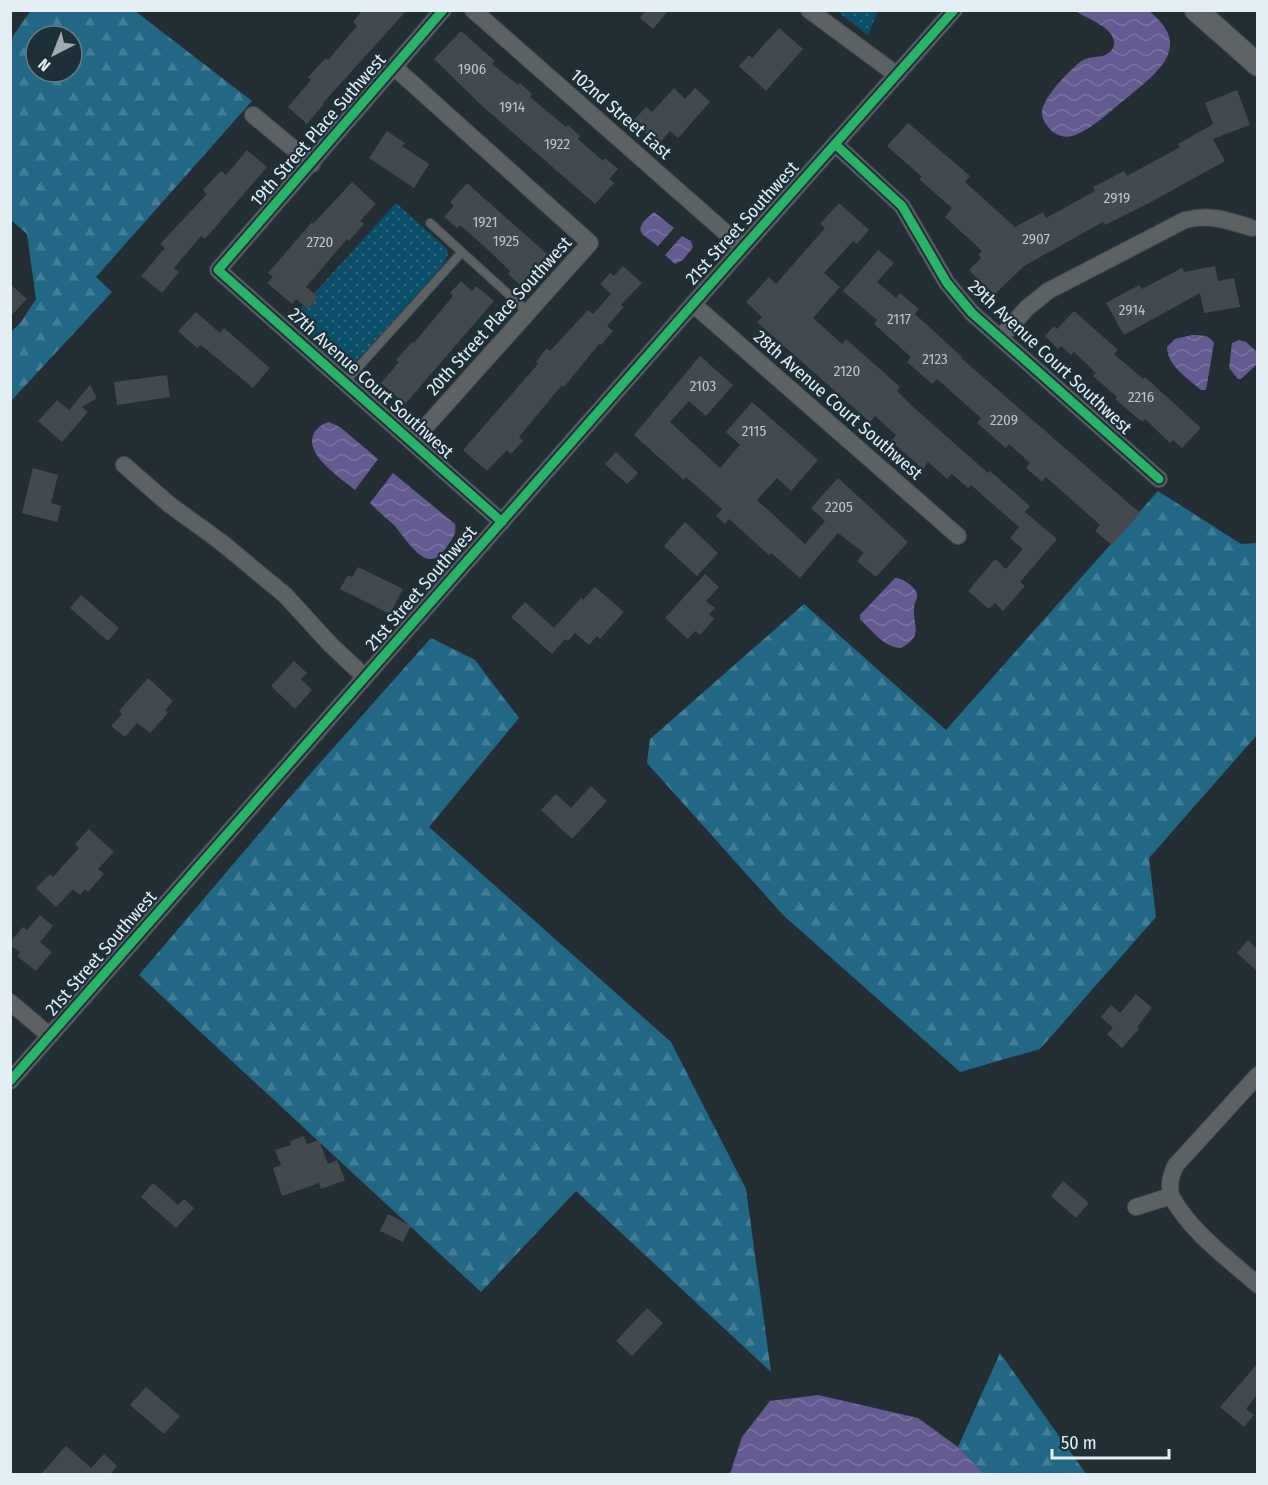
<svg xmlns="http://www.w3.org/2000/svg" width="1268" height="1485" viewBox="0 0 1268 1485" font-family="'Fira Sans Condensed',sans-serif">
	<defs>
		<pattern id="forest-firs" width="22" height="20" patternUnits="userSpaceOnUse" patternTransform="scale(1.5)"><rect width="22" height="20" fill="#236784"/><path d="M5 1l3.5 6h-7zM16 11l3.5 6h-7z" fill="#437d96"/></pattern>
		<pattern id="park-dots" width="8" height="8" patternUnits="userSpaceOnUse" patternTransform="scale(1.5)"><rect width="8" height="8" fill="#0c4e68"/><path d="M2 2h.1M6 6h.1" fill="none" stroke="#2f687e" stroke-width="1.8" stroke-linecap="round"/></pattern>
		<pattern id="water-waves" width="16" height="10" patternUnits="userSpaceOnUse" patternTransform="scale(1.5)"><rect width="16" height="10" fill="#645c91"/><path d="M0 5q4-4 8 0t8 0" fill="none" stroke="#7a74a1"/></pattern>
	</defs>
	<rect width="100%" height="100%" fill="#232e34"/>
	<!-- forest -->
	<path fill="url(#forest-firs)" fill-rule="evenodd" d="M31,10L135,11L252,101L96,277L112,292L11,401V332L21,322L36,299L27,234L10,219L11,48L13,36ZM36,36H72V72H36Z
		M1158,491L1241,544L1257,543V735L1149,858L1156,917L1040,1049L960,1072L783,915L647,763L650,739L804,604L946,730Z
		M431,638L475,660L519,718L429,827L671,1042L746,1189L771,1372L576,1191L481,1292L139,975L303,782Z
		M1000,1353L1086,1474H984L958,1447Z"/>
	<!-- park -->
	<path fill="url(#park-dots)" d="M837,11H878L868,35Z
		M396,203L447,249L448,254L444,264L348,371L291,319Z"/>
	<!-- water -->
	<path fill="url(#water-waves)" d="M1076,11H1149C1196,48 1154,75 1123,101C1108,113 1093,128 1075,135C1068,138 1060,137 1053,132C1048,128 1042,120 1042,113C1041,99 1072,67 1083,60C1090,56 1098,58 1105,55C1111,53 1115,47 1114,41C1111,26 1087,19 1076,11Z
		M654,212L674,228L658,246L642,234L640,229L643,222Z
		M682,236L691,241L693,247L683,260L675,264L665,255Z
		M1192,335C1201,335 1210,335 1214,343L1206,390H1201C1188,378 1167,366 1167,347L1175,339Z
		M1239,340L1246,342L1257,352V364L1241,379H1238L1229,368L1232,343Z
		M329,422L340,427L378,459L355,490C341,478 303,454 314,433C318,427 322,424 329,422Z
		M393,473L455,524C457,534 452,540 445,549C442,553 437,559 431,559C418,560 402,534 394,525C386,518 378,511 370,503Z
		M895,578C902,578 915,586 917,594C918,598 914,603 914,608C913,628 924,635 901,648C885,648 871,630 860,619V615Z
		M818,1395L918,1418L958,1447L984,1474H730L742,1437L770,1401Z"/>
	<!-- building -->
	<path fill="#42494f" d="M363,10H407L323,103L324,104L307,124L288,107L311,80L308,77L326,58L328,60L357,26L353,22Z
		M646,10H669L653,29L640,18Z
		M779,28L803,49L766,91L739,66L749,55L752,58Z
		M461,31L495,61L492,64L518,85L520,83L532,94L530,97L566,127L568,125L580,136L578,139L603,161L605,158L618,169L609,179L614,183L595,204L479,103L434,59Z
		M674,88L685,99L695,88L710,102L678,138L670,131L658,145L633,121L646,107L652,112Z
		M1237,90L1250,125L1213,139L1225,161L1151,202L1105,225L1103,222L1024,266L994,295L969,270L981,258L978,255L982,251L945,217L952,208L919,179L922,177L887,146L908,123L970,176L965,182L1015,227L1043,212L1046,218L1095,191L1093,187L1124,171L1127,176L1180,147L1178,144L1213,124L1205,103Z
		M387,131L405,143L402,146L429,164L414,188L369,158Z
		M247,150L267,167L205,239L201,236L174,268L179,272L162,293L141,276L165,248L160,244L207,194L203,190L221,171L226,175Z
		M352,182L376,204L360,221L364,224L349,241L347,239L306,287L318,297L308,309L296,299L292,304L267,283L273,277L268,273L312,222L313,224Z
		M467,183L547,254L520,285L508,274L510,271L485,247L460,225L457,228L444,217L454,206L450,202Z
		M839,203L869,230L857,244L853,241L824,273L840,287L813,318L842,344L846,339L890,378L900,387L897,391L913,407L988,473L990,471L1030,506L1025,512L1057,539L1020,582L1025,586L1003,611L995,603L989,609L968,591L995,559L1006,569L1023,549L1010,538L1019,527L971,485L968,488L952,474L947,479L928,462L923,469L891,441L896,435L875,416L870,422L757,322L762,317L746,302L769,277L776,284L825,228L820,224Z
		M878,250L894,263L877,282L896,298L900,293L919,309L915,314L962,357L961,358L1140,513L1112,545L1095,531L1100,525L1046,477L1042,482L1026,468L1030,463L1009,444L1006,448L977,423L981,418L937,379L932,384L907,362L911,357L874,324L877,320L843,291Z
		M623,266L642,283L621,305L624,307L607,326L613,331L601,345L599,344L564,387L562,385L537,415L519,437L523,441L511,454L507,450L487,471L463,450L538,364L536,362L547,348L550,351L588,310L593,314L611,294L600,284L610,273L614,276Z
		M1215,266L1218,281L1234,278L1240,307L1204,313L1200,293L1124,335L1106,303L1139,285L1142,289L1182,268L1184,272Z
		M461,281L472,291L476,286L494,301L405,404L381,383L399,362L396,360L412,342L414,343L453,296L450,293Z
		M10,284L27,299L10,317Z
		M1074,311L1118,350L1114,354L1143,379L1145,377L1201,428L1182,448L1173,440L1170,443L1145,419L1142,422L1115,399L1117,397L1093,376L1096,373L1074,352L1071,355L1061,346L1058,349L1045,336L1054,326L1057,329Z
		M196,312L220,333L224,328L270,368L253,388L201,345L197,348L178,331Z
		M700,356L733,385L706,416L689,401L670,422L720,468L740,445L726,432L752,402L818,460L791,491L777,478L757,500L805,544L825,521L811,508L838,478L908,542L876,577L857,561L864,553L838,533L800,578L771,553L769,555L729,519L725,524L716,516L722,509L686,477L684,480L634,435Z
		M167,375L170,397L117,405L114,382Z
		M90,385L97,398L82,407L88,412L62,442L38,421L57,400L69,410Z
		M616,452L638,473L627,484L605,464Z
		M33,468L58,475L51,503L61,506L57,522L22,513Z
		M685,522L718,553L697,576L664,546Z
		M358,567L403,589L390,614L340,589L348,575L352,577Z
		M705,574L719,587L706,601L715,608L709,614L714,619L700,635L695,631L688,639L665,618Z
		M595,587L624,612L600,639L597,636L589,645L575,633L568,641L565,639L552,654L511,617L525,602L554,628L581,598L583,600Z
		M81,595L119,628L108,641L70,608Z
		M294,661L307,673L301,679L312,690L295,709L271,686Z
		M148,678L173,701L165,710L168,713L150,733L137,723L125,737L111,726L122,714L119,711Z
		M591,786L607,801L572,839L541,810L556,794L571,808Z
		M89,829L114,852L98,869L104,874L88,892L85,889L80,895L73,889L56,907L36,888L50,874L53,877L79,848L75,844Z
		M40,915L53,926L40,942L52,952L36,971L17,956L20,952L10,945V942L23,927L27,930Z
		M1248,940L1257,949V971L1237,953Z
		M1136,994L1152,1008L1137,1027L1139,1029L1122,1048L1107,1034L1113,1028L1101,1017L1111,1005L1120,1013Z
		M304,1136L307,1144L319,1140L328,1164L337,1160L345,1180L321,1189L319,1183L282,1196L273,1168L281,1165L275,1150L291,1145L290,1141Z
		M1063,1181L1089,1203L1076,1218L1051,1196Z
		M153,1183L178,1205L184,1199L194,1208L176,1228L141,1197Z
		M388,1214L411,1226L403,1242L380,1231Z
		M647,1308L663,1323L632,1356L616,1341Z
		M1257,1364V1395L1246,1409L1254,1415L1244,1427L1220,1407Z
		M146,1387L180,1416L164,1434L130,1405Z
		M66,1446L91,1468L104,1454L117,1466L110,1474H41Z"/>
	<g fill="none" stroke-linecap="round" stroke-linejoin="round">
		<defs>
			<path id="lane" d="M430,223L528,312
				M345,382L462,252"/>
			<path id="street" d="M443,10L218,270L502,522
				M473,10L743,248
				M809,10L897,75
				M394,67L590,243L412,442
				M253,115L312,164
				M835,144L902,206L947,283L972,313L1159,479
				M693,304L958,536
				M1000,338L1027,308L1048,291L1185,220C1211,214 1227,220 1252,228
				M124,465L170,505L221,542L285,595L330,644L365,677
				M10,1002L50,1036
				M10,1081L693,304L954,10
				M1171,1196C1191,1232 1227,1258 1258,1285
				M1136,1207L1171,1196C1169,1184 1170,1176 1176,1165L1258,1075"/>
			<path id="secondary" d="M1196,10L1258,65"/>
		</defs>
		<!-- lane casing -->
		<use href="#lane" stroke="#434c51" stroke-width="10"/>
		<!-- street casing -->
		<use href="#street" stroke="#434c51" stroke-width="18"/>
		<!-- secondary casing -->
		<use href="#secondary" stroke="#434c51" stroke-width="24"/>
		<!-- lane -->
		<use href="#lane" stroke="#5c6163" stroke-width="8"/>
		<!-- street -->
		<use href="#street" stroke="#5c6163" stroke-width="16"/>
		<!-- secondary -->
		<use href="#secondary" stroke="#5e6465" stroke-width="22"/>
		<defs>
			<path id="cycleway" d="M443,10L218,270L502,522
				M835,144L902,206L947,283L972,313L1159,479
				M10,1081L693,304L954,10"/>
		</defs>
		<!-- cycleway casing -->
		<use href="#cycleway" stroke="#1d303a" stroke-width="13"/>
		<!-- cycleway -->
		<use href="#cycleway" stroke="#2db169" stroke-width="9"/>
	</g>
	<g text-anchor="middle" stroke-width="4.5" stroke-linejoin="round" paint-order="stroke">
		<!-- number labels -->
		<g font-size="15" fill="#bbc5cc">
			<text x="472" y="74">1906</text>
			<text x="512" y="112">1914</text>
			<text x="557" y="149">1922</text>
			<text x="1117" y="203">2919</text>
			<text x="485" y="227">1921</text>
			<text x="1036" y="244">2907</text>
			<text x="506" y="246">1925</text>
			<text x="320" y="247">2720</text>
			<text x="1132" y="315">2914</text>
			<text x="899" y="324">2117</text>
			<text x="935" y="364">2123</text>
			<text x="847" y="376">2120</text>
			<text x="703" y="391">2103</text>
			<text x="1141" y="402">2216</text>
			<text x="1004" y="425">2209</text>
			<text x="754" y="436">2115</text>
			<text x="839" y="512">2205</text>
		</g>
		<!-- street labels -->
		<g font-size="18" fill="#e3eef5" stroke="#1d303a">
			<text transform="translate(621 114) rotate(41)" y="6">102nd Street East</text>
			<text transform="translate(318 130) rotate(-49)" y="6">19th Street Place Suthwest</text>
			<text transform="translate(742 223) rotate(-48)" y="6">21st Street Southwest</text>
			<text transform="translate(499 316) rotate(-48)" y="6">20th Street Place Southwest</text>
			<text transform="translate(1050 357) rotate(43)" y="6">29th Avenue Court Southwest</text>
			<text transform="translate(371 383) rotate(42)" y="6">27th Avenue Court Southwest</text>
			<text transform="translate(838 405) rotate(41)" y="6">28th Avenue Court Southwest</text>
			<text transform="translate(421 588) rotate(-49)" y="6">21st Street Southwest</text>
			<text transform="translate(101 953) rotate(-49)" y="6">21st Street Southwest</text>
		</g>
	</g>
	<!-- border -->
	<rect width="1268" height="1485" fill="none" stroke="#e3eef5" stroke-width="24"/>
	<!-- north arrow -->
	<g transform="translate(54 54) rotate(222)"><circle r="28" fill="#1d303a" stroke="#6c7c85" stroke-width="1.5"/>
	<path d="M0-4.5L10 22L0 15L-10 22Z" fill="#a0abb1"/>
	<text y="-9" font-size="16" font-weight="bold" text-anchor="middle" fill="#e3eef5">N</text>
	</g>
	<!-- scale -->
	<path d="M1052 1449v9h117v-9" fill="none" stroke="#e3eef5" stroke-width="3"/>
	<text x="1061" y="1449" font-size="18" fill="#e3eef5" stroke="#1d303a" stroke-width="4.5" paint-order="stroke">50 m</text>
</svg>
